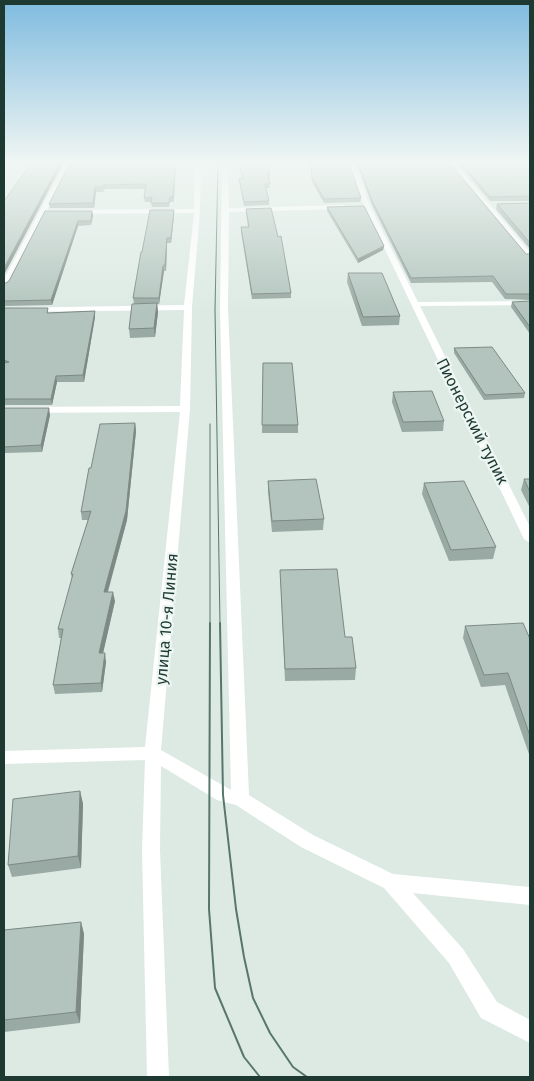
<svg xmlns="http://www.w3.org/2000/svg" width="534" height="1081" viewBox="0 0 534 1081" font-family="'Fira Sans',sans-serif">
	<rect width="100%" height="100%" fill="#ddeae4"/>
	<g fill="none" stroke-linecap="round" stroke-linejoin="round">
		<!-- lane -->
		<path fill="#fff" fill-rule="evenodd" d="M66,161H72L47,210L194,209L195,161H201L200,211L192,307L190,409L161,750L231,790L220,308L222,161H228L229,208L344,205L347,207L344,209L229,212L228,308L249,795L313,835L393,874L530,887V905L413,893L463,949L497,1002L530,1020V1043L481,1018L449,963L384,888L301,847L236,805L217,800L161,766L160,850L169,1077H147L142,850L145,760L4,764V751L145,747L180,412L4,413V407L180,406L184,310L4,312V308L184,305L194,213L45,214L8,286L4,288V279Z
			M348,161H354L370,206L418,302L530,301V305L420,306L530,527V543L524,539L364,206Z
			M447,161H453L530,252V258H527Z"/>
		<!-- tram-far1 -->
		<path stroke="#58766d" stroke-width="1" d="M218,161L215,310L220,624
			M210,624V424"/>
		<!-- tram -->
		<path stroke="#58766d" stroke-width="2" d="M210,623L209,909L215,988L244,1057L260,1077
			M220,623L223,795L236,909L244,957L253,998L270,1033L293,1067L307,1077"/>
	</g>
	<!-- wall -->
	<path fill="#99a9a3" d="M71,161H176L174,202H170L169,207H152L151,202H145L144,198L146,189H105L103,192H96L94,208H50L49,204Z
		M238,161H268L270,179L268,176L270,188H266L269,201V205L244,206L239,181V178H242Z
		M310,161L361,198L360,202L324,203L312,182Z
		M356,161H448L526,254H530V300L505,299L492,282L411,283L372,205Z
		M456,161H530V201H490Z
		M530,203V249L496,209L497,204Z
		M327,207L384,246L383,250L358,263L327,211Z
		M246,209L291,293V298L252,299L241,232V227H248L246,213Z
		M174,210V215L171,243H167L166,271H164L159,304H157L158,312L155,337L130,338L129,329L134,304L133,298L142,252Z
		M45,211H92L93,216L91,225L78,226L52,305L4,306V284L9,281Z
		M348,273L400,316L399,325L362,326L347,282Z
		M530,301V334L511,307L512,302Z
		M4,308L49,313L95,311V317L84,382H57L52,405H4Z
		M454,348L525,393L524,398L484,400L454,353Z
		M263,363L298,425V433H262Z
		M393,392L444,421L443,431L402,432L392,402Z
		M4,408L50,415L42,452L4,453Z
		M135,423L136,431L127,520L108,592L115,601L103,653L106,662L102,692L55,694L53,685L61,638H59L58,629L72,579L71,574L88,520H82L81,512L91,468Z
		M524,479H530V508L521,490Z
		M268,481L324,519L323,530L272,532L268,492Z
		M424,483L496,547L493,559L449,561L422,494Z
		M280,570L345,637L356,668L355,680L285,681Z
		M465,626L530,639V757L505,685L481,687L463,638Z
		M80,791L83,804L81,868L12,877L8,865Z
		M81,922L84,934L80,1023L4,1032V930Z"/>
	<!-- shaded-wall -->
	<path fill="#7d8984" d="M61,161H64L4,275V268Z
		M95,187L96,192L94,208L93,203Z
		M174,210V215L171,243V238Z
		M92,211L93,216L91,225V221Z
		M78,221V226L52,305L51,300Z
		M167,238V243L166,271L165,265Z
		M384,246L383,250L358,263V259Z
		M163,266L164,271L159,304V298Z
		M157,303L158,312L155,337L154,328Z
		M95,311V317L84,382L83,375Z
		M56,376L57,382L52,405L51,399Z
		M49,408L50,415L42,452L41,445Z
		M135,423L136,431L127,520L105,601L104,592Z
		M113,592L115,601L101,662L99,653Z
		M105,653L106,662L102,692L101,683Z
		M80,791L83,804L81,868L78,856Z
		M81,922L84,934L80,1023L76,1012Z"/>
	<!-- building -->
	<path fill="#b2c4bd" stroke="#7d8984" d="M33,161H61L4,268V201Z
		M71,161H176L173,197H170L169,203H151L152,197L144,198L146,184L104,185L103,187H95L93,203L49,204Z
		M239,161H268L270,176L267,172L270,184H265L269,201L244,202L239,178H243Z
		M311,161H348L361,198L324,199L312,177Z
		M357,161H448L526,254H530V294H506L493,276L411,278L372,201Z
		M459,161H530V196L490,197Z
		M530,203V243L497,204Z
		M364,206L384,246L358,259L327,207Z
		M271,208L278,237L281,236L291,293L252,294L241,227H249L246,209Z
		M150,210H174L171,238H167L165,265L163,266L159,298H133L141,252H142Z
		M45,211H92L91,221H78L51,300L4,301V284L9,281Z
		M348,273H382L400,316L363,317Z
		M530,301V327L512,302Z
		M157,303L154,328L129,329L132,304Z
		M4,308H48L47,313L95,311L83,375L56,376L51,399H4V363L9,362L4,360Z
		M492,347L525,393L485,395L454,348Z
		M263,363H292L298,425H262Z
		M432,391L444,421L403,422L393,392Z
		M4,408H49L41,445L4,447Z
		M135,423L126,511L104,592H113L99,653H105L101,683L53,685L63,629H58L73,574H71L91,511L81,512L89,468H91L100,424Z
		M316,479L324,519L272,521L268,481Z
		M524,479H530V492Z
		M464,481L496,547L451,550L424,483Z
		M337,569L345,637H352L356,668L285,669L280,570Z
		M523,623L530,639V736L508,673L484,675L465,626Z
		M80,791L78,856L8,865L13,799Z
		M81,922L76,1012L4,1020V930Z"/>
	<!-- sky -->
	<linearGradient id="sky" x2="0" y2="1"><stop stop-color="#7fbbdf"/><stop offset="0.52" stop-color="#f0f6f3"/><stop offset="1" stop-color="#f0f6f3" stop-opacity="0"/></linearGradient>
	<rect width="534" height="312" fill="url(#sky)"/>
	<g text-anchor="middle" stroke-width="4.5" stroke-linejoin="round" paint-order="stroke">
		<!-- street labels -->
		<g font-size="16" fill="#1e3932" stroke="#edf6f2">
			<text transform="translate(473 421) rotate(63)" y="6">Пионерский тупик</text>
			<text transform="translate(166 619) rotate(-85)" y="6">улица 10-я Линия</text>
		</g>
	</g>
	<!-- border -->
	<rect width="534" height="1081" fill="none" stroke="#1e3932" stroke-width="10"/>
</svg>
